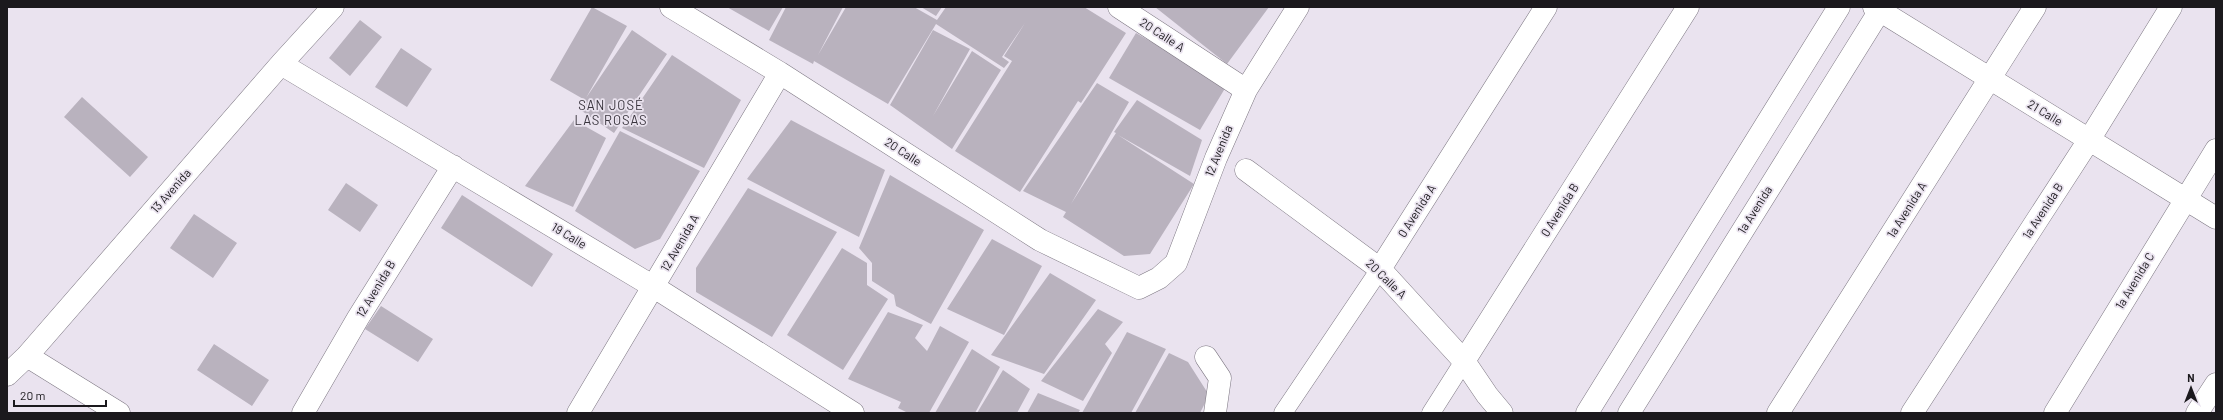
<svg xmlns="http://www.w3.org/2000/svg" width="2223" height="420" viewBox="0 0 2223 420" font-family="Barlow,sans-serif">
	<rect width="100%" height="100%" fill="#eae3ef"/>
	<!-- building -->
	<path fill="#b9b2be" d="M592,7L627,26L586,98L632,30L667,54L614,133L579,109L585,100L550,80Z
		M727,7H783L769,31Z
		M786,7H843L818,55L846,7H914L937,20L946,7H1084L1126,33L1081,103L1078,101L1020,192L955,151L1012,61L1004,56L1025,23L1002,57L1009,62L1004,68L936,24L888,104L814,61L813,64L769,40Z
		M921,7H942L936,16Z
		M1155,7H1269L1227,64Z
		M360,20L382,37L350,76L329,58Z
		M933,30L970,49L933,116L972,51L1001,70L952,149L890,105Z
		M1136,33L1227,85L1200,130L1109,78Z
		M401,48L432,69L407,107L375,87Z
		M672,55L741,100L704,168L622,128Z
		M1097,83L1129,102L1071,204L1116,133L1114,132L1137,100L1202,140L1190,176L1118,135L1194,184L1150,254L1124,256L1063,217L1066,212L1023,191Z
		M82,97L148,157L130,177L64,117Z
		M574,120L606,138L573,207L525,186Z
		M791,120L885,170L859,237L747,179Z
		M620,131L700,171L660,239L635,249L575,211Z
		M890,175L984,230L931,324L896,306L894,295L872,281V263L859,248Z
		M346,183L378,205L360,232L328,210Z
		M748,188L837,232L772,337L696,292V268Z
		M462,195L553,254L532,287L441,228Z
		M194,214L237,243L213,278L170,248Z
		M992,239L1042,266L1004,335L947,309Z
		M842,248L867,263V285L888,299L843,370L787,335Z
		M1050,273L1096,300L1044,374L991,355Z
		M381,306L433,339L418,362L365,329Z
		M1098,309L1123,322L1105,344L1112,353L1083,401L1041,381Z
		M888,312L923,325L915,338L927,351L940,326L969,342L929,413H908L898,408L901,402L848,379Z
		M1127,332L1166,349L1131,413H1082Z
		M214,344L269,380L252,406L197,370Z
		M972,349L1000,367L975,413H935Z
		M1169,353L1188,362L1209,395L1200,413H1135Z
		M1003,370L1030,389L1017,413H977Z
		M1038,393L1080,410L1078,413H1027Z"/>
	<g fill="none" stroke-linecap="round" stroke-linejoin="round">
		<defs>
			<path id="lane" d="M1283,413L1380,269
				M1431,413L1464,361"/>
			<path id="street" d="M671,7L780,73L1040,240L1139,288L1159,278L1176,263L1216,158L1246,90L1298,7
				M1119,7L1246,90
				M1874,7L2216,218
				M281,64L654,287L853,413
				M1246,170L1380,269L1464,361L1487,395L1502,413
				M1380,269L1546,7
				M27,356L119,413
				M1206,357L1220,378L1215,413
				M1464,361L1688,7
				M7,375L27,356L281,64L333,7
				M303,413L358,318L453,166
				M578,413L780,73
				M1587,413L1839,7
				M1629,413L1882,7
				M1778,413L2035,7
				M1912,413L2089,140L2171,7
				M2055,413L2216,150
				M2197,413L2216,384"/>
		</defs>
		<!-- lane casing -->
		<use href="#lane" stroke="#7d7782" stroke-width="19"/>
		<!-- street casing -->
		<use href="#street" stroke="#7d7782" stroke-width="23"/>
		<!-- lane -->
		<use href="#lane" stroke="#fff" stroke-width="18"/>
		<!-- street -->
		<use href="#street" stroke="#fff" stroke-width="22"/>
	</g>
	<g text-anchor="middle" stroke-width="3.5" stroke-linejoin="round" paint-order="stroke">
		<!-- street labels -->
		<g font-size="12" fill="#1b191d" stroke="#eae3ef">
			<text transform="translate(1162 35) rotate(33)" y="4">20 Calle A</text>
			<text transform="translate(2045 113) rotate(31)" y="4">21 Calle</text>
			<text transform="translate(1219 151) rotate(-68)" y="4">12 Avenida</text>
			<text transform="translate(903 152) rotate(33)" y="4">20 Calle</text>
			<text transform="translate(171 191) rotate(-49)" y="4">13 Avenida</text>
			<text transform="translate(1560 210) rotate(-58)" y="4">0 Avenida B</text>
			<text transform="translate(1755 210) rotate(-58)" y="4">1a Avenida</text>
			<text transform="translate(1907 210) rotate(-58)" y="4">1a Avenida A</text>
			<text transform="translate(1417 211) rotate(-58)" y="4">0 Avenida A</text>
			<text transform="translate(2043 211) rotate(-57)" y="4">1a Avenida B</text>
			<text transform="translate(569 236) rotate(31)" y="4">19 Calle</text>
			<text transform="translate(680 243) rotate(-60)" y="4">12 Avenida A</text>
			<text transform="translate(1386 279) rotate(44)" y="4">20 Calle A</text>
			<text transform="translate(2135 281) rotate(-59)" y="4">1a Avenida C</text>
			<text transform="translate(376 289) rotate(-59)" y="4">12 Avenida B</text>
		</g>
		<!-- neighbourhood labels -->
		<g font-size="13" letter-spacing="1" fill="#39343d" stroke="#eae3ef">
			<text x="611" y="110">SAN JOSÉ<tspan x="611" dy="15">LAS ROSAS</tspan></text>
		</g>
	</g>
	<!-- border -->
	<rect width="2223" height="420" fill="none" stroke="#1b191d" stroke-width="16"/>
	<!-- north arrow -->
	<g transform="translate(2191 388)" stroke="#eae3ef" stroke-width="3" paint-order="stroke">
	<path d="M0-3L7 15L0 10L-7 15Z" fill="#1b191d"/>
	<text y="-6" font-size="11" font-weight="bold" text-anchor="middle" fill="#1b191d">N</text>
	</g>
	<!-- scale -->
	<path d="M14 400v6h92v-6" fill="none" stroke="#1b191d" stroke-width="2"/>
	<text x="20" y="400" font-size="12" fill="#1b191d" stroke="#eae3ef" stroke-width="3" paint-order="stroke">20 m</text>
</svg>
